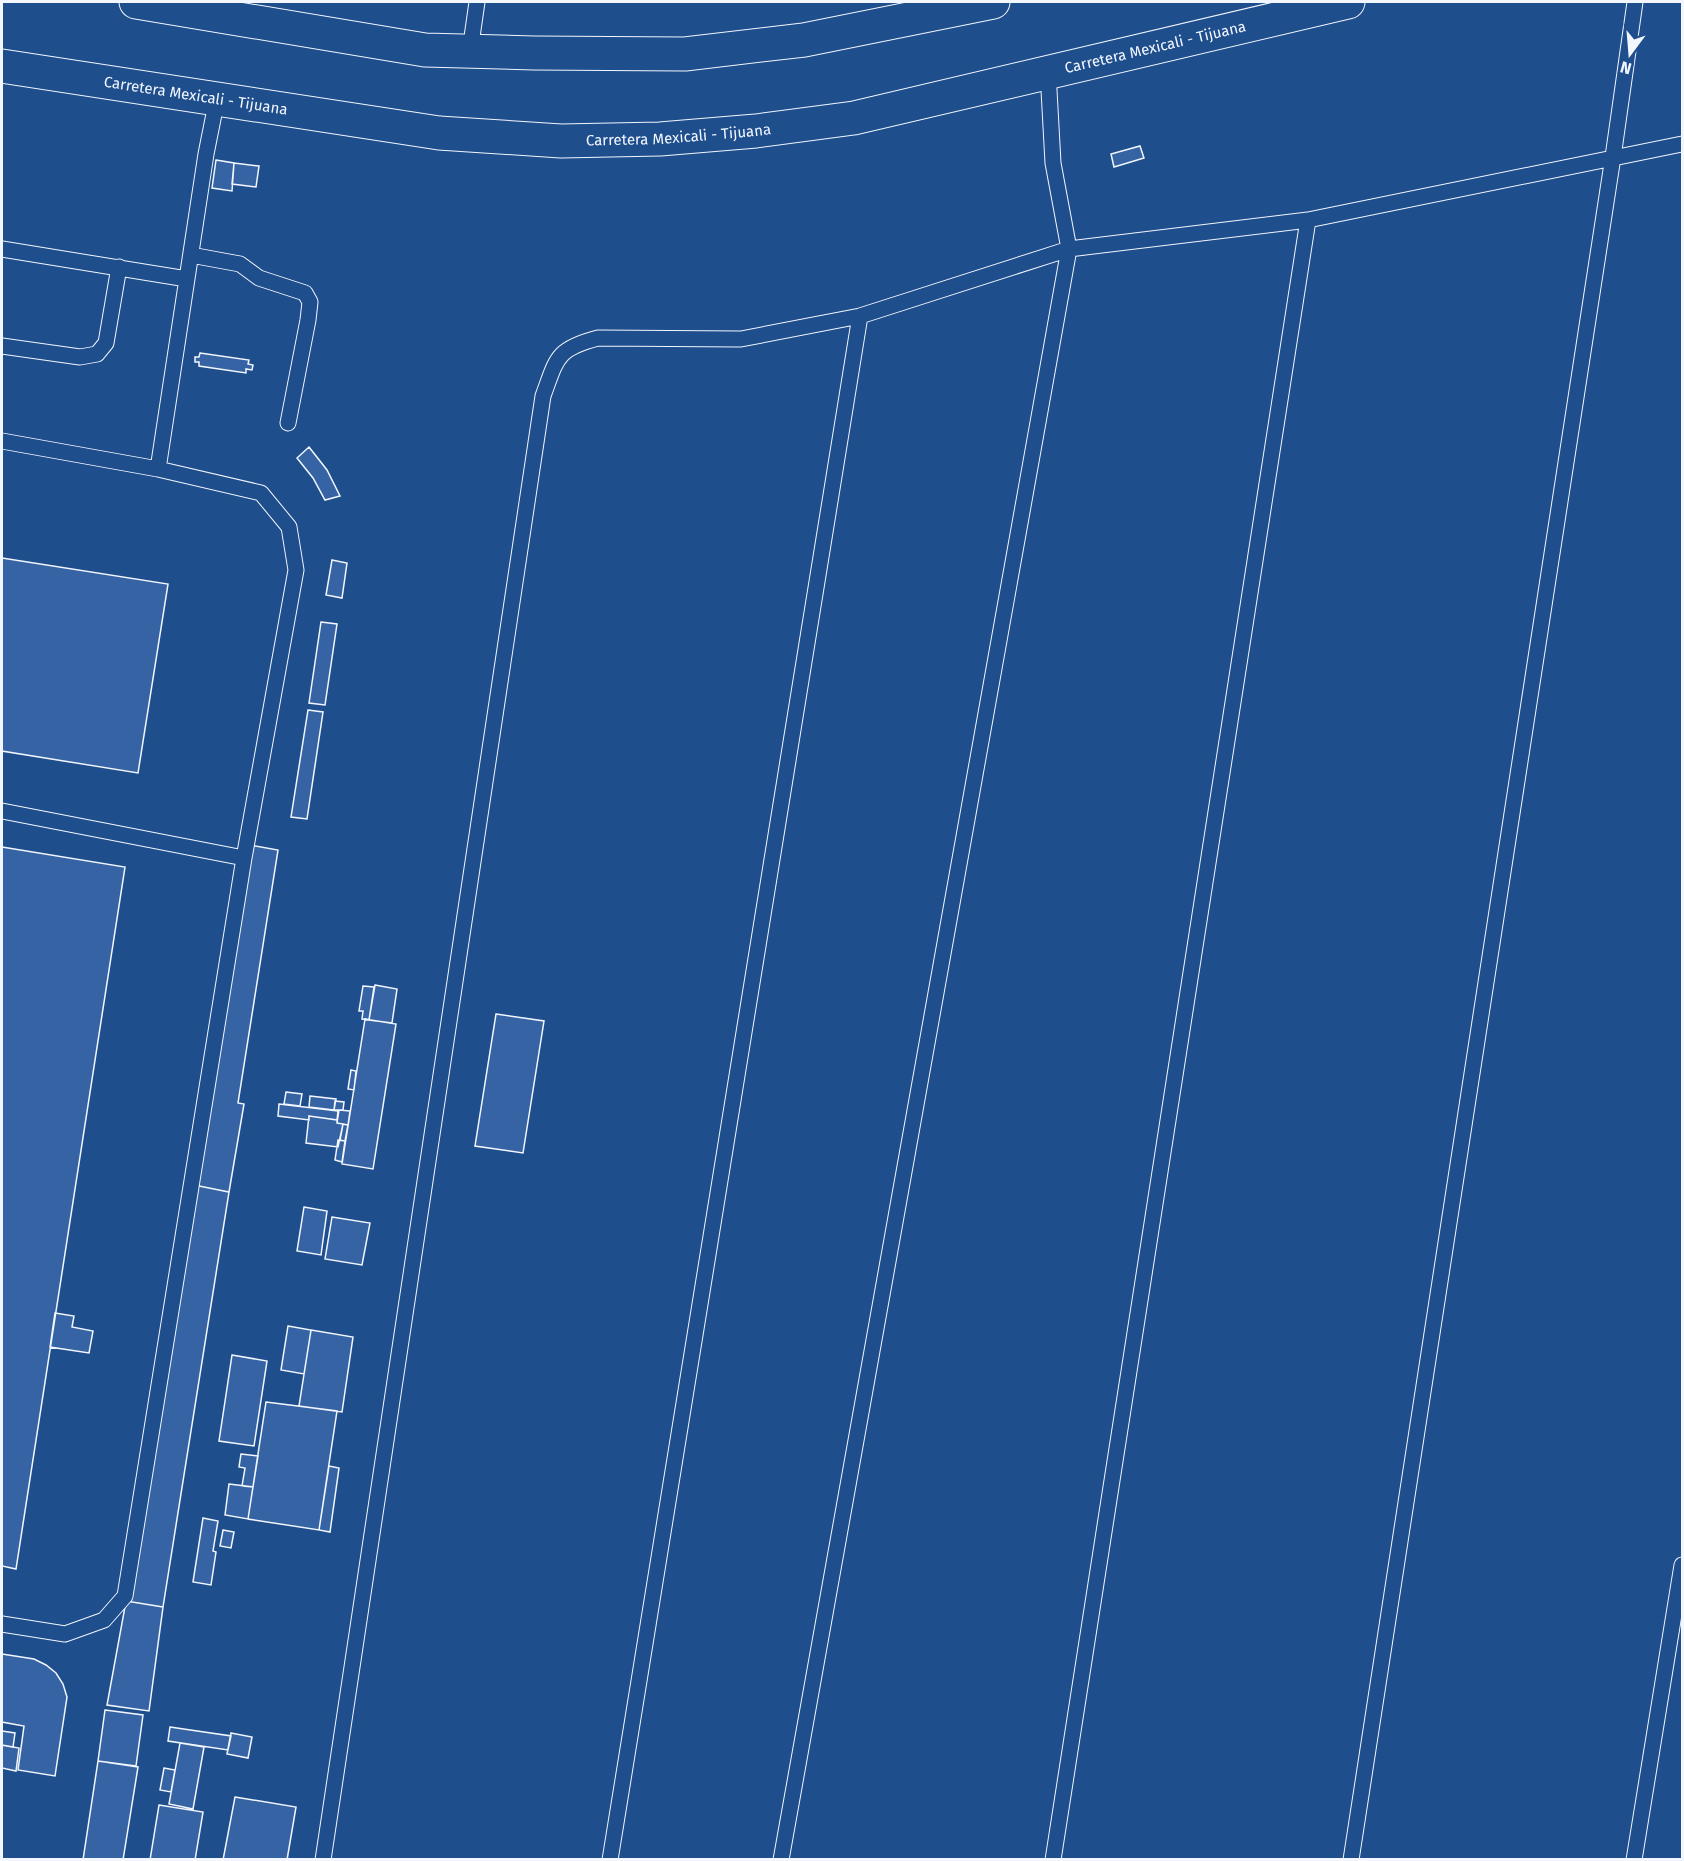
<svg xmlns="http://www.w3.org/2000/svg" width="1684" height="1861" viewBox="0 0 1684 1861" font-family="'Fira Sans',sans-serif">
	<rect width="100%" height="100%" fill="#1f4e8c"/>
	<!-- building -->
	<path fill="#3563a3" stroke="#f2f6ff" stroke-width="1.5" d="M1140,146L1144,158L1114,167L1111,154Z
		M216,160L234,163L232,191L212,188Z
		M234,163L259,166L256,187L232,184Z
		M200,353L249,360L248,364L253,365L252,370L246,369V373L199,366V362H195V357H199Z
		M309,447L327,470L340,496L325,500L313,478L297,458Z
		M2,558L168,584L138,773L2,751Z
		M332,560L347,563L342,598L326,595Z
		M321,622L337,624L325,705L309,703Z
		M308,710L323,712L307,819L291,817Z
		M249,845L278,850L238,1103L244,1104L229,1192L194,1185Z
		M2,847L125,867L16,1569L2,1566Z
		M375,985L397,989L392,1023L369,1020Z
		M363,986L374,987L369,1020L362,1019L363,1011H359Z
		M496,1014L544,1021L523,1153L475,1146Z
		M365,1019L396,1024L373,1169L342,1164Z
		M351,1070L356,1071L354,1090L348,1089Z
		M286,1092L302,1094L300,1106L284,1104Z
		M310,1096L336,1099L334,1110L309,1107Z
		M335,1101L344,1102L343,1110H334Z
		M279,1104L338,1111L337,1120L309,1116V1120L278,1116Z
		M339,1110L350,1111L348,1125L337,1123Z
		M309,1116L337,1120V1123L343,1124L338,1147L306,1143Z
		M343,1124L348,1125L345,1141L340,1140Z
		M338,1140L345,1141L342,1162L335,1160Z
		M194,1185L229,1192L163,1607L126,1601Z
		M304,1207L327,1211L321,1255L297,1251Z
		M332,1217L370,1223L362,1265L325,1259Z
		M55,1313L74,1316L72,1327L93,1331L89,1353L50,1347Z
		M288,1326L311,1330L304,1374L281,1370Z
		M311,1330L353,1337L342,1412L299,1406Z
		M232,1355L267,1361L254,1446L219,1441Z
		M266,1402L337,1411L319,1530L248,1519Z
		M241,1454L258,1456L253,1487L242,1486L245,1468L239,1467Z
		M329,1466L339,1468L330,1532L319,1530Z
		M229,1484L253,1487L248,1519L225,1515Z
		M203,1518L218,1521L213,1551L216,1552L211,1585L193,1582Z
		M223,1530L234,1532L231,1548L220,1546Z
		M126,1601L163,1607L149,1711L107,1705Z
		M2,1654L34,1659L46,1665L56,1673L63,1684L67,1697L55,1776L18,1770L24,1726L2,1722Z
		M105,1710L143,1715L136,1766L98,1761Z
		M170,1727L231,1736L228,1750L168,1741Z
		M2,1731L15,1733L13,1747L2,1745Z
		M231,1733L252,1737L248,1758L227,1754Z
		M180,1743L204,1747L193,1809L169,1804Z
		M2,1745L19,1748L16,1771L2,1768Z
		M98,1761L138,1767L123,1860H83Z
		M164,1768L175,1770L171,1792L160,1790Z
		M235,1797L296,1807L287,1860H223Z
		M159,1805L203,1812L195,1860H150Z"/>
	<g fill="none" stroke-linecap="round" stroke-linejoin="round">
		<defs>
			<path id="lane" d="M470,51L477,2
				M2,249L187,279
				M191,255L240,264L259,278L305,293L310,302L308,320L288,423
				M2,346L80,357L97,354L106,343L119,267
				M2,441L158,469L261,493L289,527L296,570L244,858L125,1596L104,1620L65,1634L2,1624
				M158,469L206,154L217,99
				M2,811L244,858
				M323,1860L543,396C557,358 556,349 598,338L741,339L860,316L1069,249L1053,163L1048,72
				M610,1860L860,316
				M781,1860L1069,249L1308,220L1682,144
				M1053,1860L1308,220
				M1351,1860L1613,157L1635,2
				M1634,1860L1682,1565"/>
			<g id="primary">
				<path d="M136,2L425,50L534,53L685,54L804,40L993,2"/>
				<path id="s1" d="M2,66L439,133L561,141L660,139L756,131L854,118L1348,2"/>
			</g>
		</defs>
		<!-- lane casing -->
		<use href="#lane" stroke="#f2f6ff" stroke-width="17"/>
		<!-- primary casing -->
		<use href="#primary" stroke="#f2f6ff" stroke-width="35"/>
		<!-- lane -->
		<use href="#lane" stroke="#1f4e8c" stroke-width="15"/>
		<!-- primary -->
		<use href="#primary" stroke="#1f4e8c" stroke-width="33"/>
	</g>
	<g text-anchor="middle" stroke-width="4.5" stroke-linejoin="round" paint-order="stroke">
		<!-- street labels -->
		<g font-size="15" fill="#f2f6ff" stroke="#1f4e8c">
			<text dy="5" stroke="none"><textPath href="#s1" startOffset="1168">Carretera Mexicali - Tijuana</textPath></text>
			<text dy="5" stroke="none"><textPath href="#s1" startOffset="196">Carretera Mexicali - Tijuana</textPath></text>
			<text dy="5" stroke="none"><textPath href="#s1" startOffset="682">Carretera Mexicali - Tijuana</textPath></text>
		</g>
	</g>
	<!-- border -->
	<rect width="1684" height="1861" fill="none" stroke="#f2f6ff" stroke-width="6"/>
	<!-- north arrow -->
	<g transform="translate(1630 54) rotate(196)" stroke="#1f4e8c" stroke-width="4.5" paint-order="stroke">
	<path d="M0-4.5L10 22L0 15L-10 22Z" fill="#f2f6ff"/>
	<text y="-9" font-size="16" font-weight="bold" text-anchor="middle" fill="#f2f6ff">N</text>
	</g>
</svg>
